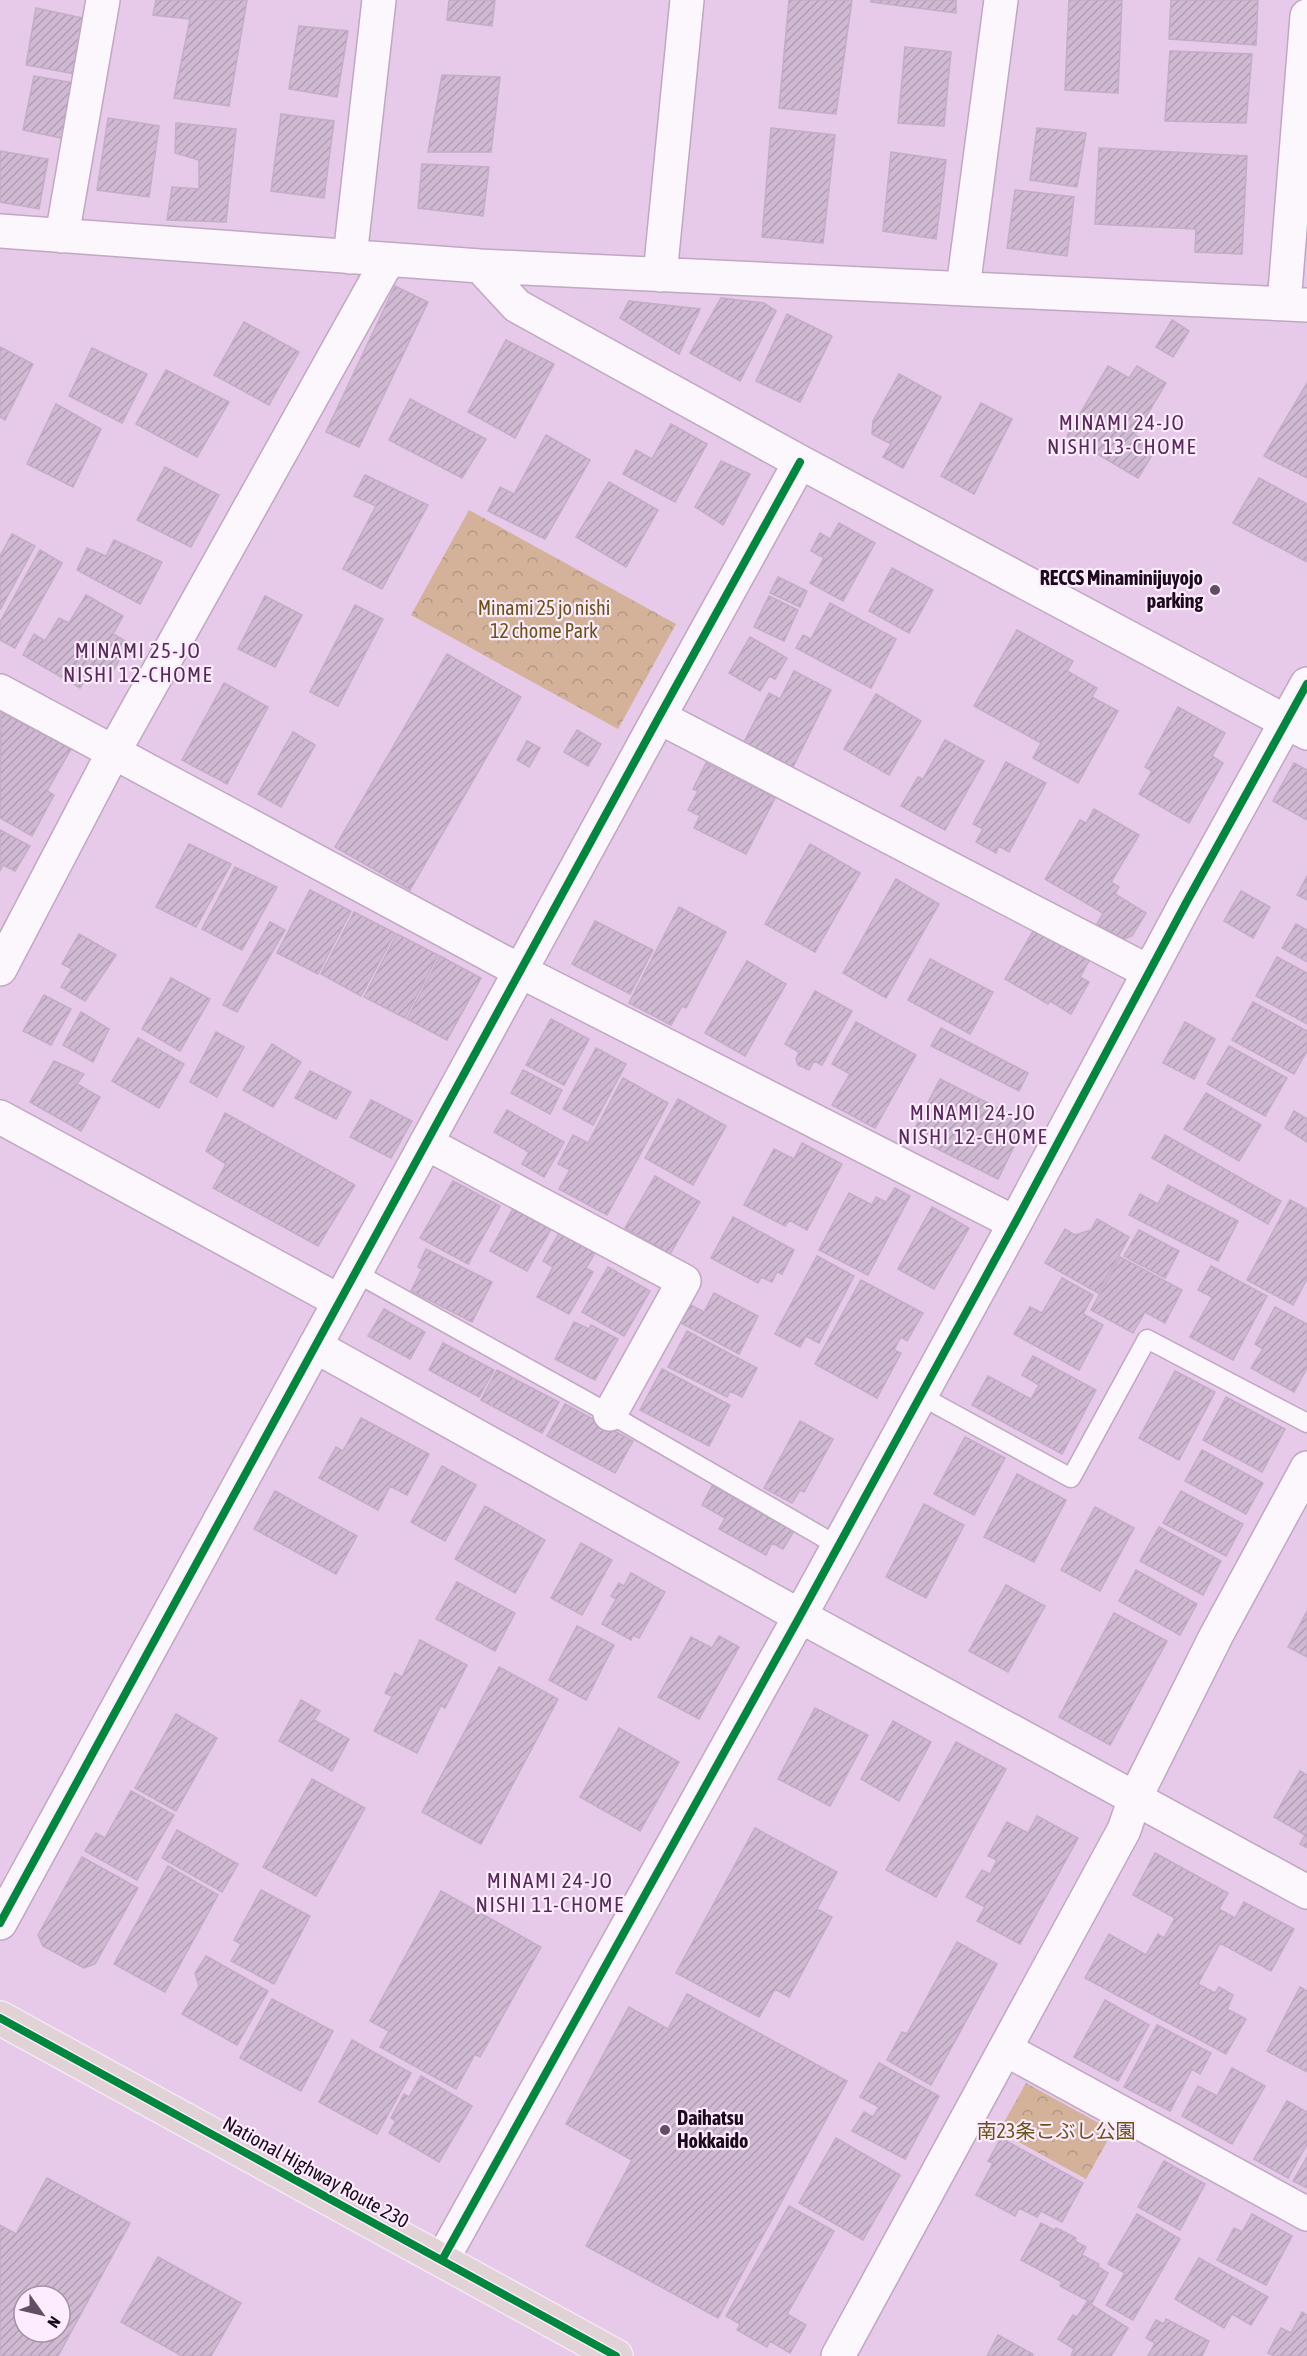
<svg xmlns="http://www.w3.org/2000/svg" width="1307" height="2356" viewBox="0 0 1307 2356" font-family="'Asap Condensed','Noto Sans JP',sans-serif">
	<defs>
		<pattern id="park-crowns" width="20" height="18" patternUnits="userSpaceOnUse" patternTransform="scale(1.5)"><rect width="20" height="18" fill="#d3b299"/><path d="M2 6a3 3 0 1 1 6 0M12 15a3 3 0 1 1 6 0" fill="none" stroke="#b59883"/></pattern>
		<pattern id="building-hatch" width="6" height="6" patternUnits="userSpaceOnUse" patternTransform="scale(1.5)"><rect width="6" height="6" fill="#d0b9d2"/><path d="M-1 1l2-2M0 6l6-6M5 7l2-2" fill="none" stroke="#b29eb4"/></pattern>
	</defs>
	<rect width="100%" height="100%" fill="#e7c9ea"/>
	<!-- park -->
	<path fill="url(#park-crowns)" d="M469,510L676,624L618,729L411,615Z
		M1026,2083L1113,2131L1086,2179L999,2131Z"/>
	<!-- building -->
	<path fill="url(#building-hatch)" stroke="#c4adc6" stroke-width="1.5" fill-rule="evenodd" d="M156,0H247L229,106L174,98L190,19L153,15Z
		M449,0H495L492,26L447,20Z
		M789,0H852L836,114L779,108Z
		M871,0H956V13L871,2Z
		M1069,0H1122L1118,93L1065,90Z
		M1171,0H1258L1256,45L1169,39Z
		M36,8L83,18L76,74L26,65Z
		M299,26L348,31L337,97L289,89Z
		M905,47L951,52L944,126L898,123Z
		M1170,51L1252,54L1246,123L1165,121Z
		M442,75L500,77L491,152H428Z
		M34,76L75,83L66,139L23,130Z
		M281,114L334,121L324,198L271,191Z
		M108,118L159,126L149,197L97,190Z
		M176,123L236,129L226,222L167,220L172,187L199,189V160L175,153Z
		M771,128L835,135L823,243L762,237Z
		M1037,128L1086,133L1077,187L1030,180Z
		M1099,148L1247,156L1242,254L1195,252L1196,229L1095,224Z
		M0,151L48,159L39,209L0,202Z
		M891,152L946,160L936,239L883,231Z
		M422,164L489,167L483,216L418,208Z
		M1015,190L1074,197L1067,256L1007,248Z
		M395,286L428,302L359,447L326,432Z
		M721,298L764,303L776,311L740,381L690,353Z
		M629,301L700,309L679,354L620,318Z
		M787,314L832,336L800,402L756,381Z
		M1172,320L1189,331L1173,357L1156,347Z
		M244,322L299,352L269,405L214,375Z
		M506,340L554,364L515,438L468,412Z
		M0,347L33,364L5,420L0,417Z
		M92,348L147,374L122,423L69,396Z
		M1108,366L1129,378L1137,366L1166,383L1135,435L1157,447L1138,478L1067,436Z
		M166,370L229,402L197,457L136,424Z
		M899,374L941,397L903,468L883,457L891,444L872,434L873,421Z
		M1307,383V478L1264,456Z
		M410,399L486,439L462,478L389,440Z
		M981,403L1012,419L974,494L941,476Z
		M56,404L101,429L73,487L27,464Z
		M671,424L707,444L675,502L623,474L636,450L652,459Z
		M546,435L590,460L545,539L488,511L500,487L514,494Z
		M721,461L750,474L723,525L695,507Z
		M165,467L219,495L191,547L137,520Z
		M365,475L428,505L382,589L343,569L376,506L354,496Z
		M1259,478L1307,504V562L1233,523Z
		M609,482L658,510L626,567L576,537Z
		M839,523L875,543L843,601L810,583L824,558L811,551L820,533L830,539Z
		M12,534L35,546L0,610V556Z
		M114,540L162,562L140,604L77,570L87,548L106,556Z
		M40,550L62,563L15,648L0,640V622Z
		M892,568L933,590L909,633L869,611Z
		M778,577L807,591L800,607L770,593Z
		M86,595L123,616L113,634L129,643L112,673L95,663L80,688L23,655L34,634L45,641L59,618L69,623Z
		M265,596L302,615L275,667L238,649Z
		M769,596L798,610L784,641L754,627Z
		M830,603L896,639L871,688L796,648L803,635L811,639Z
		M355,605L383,619L338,706L310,692Z
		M1017,630L1073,661L1067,671L1097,688L1092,697L1118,711L1078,783L1033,758L1041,743L974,706Z
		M750,637L787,658L775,679L769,676L760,691L729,673Z
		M447,654L521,697L410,890L335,847Z
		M794,671L831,690L791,771L742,746L769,693L780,699Z
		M224,683L268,707L227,784L182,760Z
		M876,694L921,721L889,775L844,749Z
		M1178,707L1225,733L1212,756L1223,763L1189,823L1139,794L1152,771L1145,767Z
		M1,712L71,749L47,791L54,795L32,836L0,818Z
		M577,730L601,744L588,766L564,752Z
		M293,732L315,745L281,807L258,794Z
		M945,740L984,761L945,830L901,806L918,777L923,779Z
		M527,741L540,748L529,767L517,760Z
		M1006,762L1046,783L1009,852L999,846L996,853L976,842L983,829L973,824Z
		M706,763L775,798L746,854L694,828L700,816L688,810L698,791L693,789Z
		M1294,763L1307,770V820L1273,801Z
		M1094,809L1139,835L1111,882L1119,887L1115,894L1146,913L1132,936L1123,939L1097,924L1103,913L1045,879L1080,820L1086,823Z
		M0,830L30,846L15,871L3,865L0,871Z
		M189,844L231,864L196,927L156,907Z
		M810,844L860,873L815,952L765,924Z
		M235,867L277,887L242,950L202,929Z
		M1307,876V900L1297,895Z
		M896,879L939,904L886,998L843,973Z
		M310,890L351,911L318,974L277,953Z
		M1241,891L1270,907L1253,938L1224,921Z
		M679,907L726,932L686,1008L682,1006L671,1025L629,1003Z
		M354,912L395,933L361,996L321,974Z
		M595,921L653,950L630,994L572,964Z
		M270,922L285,930L237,1012L223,1005Z
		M1296,924L1307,930V962L1282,948Z
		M1035,928L1090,959L1080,977L1089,982L1071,1014L1050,1001L1048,1004L1005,979Z
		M79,934L116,955L85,1001L61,987L72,969L62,964Z
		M397,934L438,955L405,1018L364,997Z
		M440,956L481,978L447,1040L407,1019Z
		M1277,957L1307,973V1024L1256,996Z
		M930,959L993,992L970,1034L908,1000Z
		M747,961L786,984L745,1056L705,1033Z
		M171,978L210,999L180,1051L142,1029Z
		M815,991L852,1011L822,1065L814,1061L809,1070L798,1065L796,1059L799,1052L785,1044Z
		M44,995L71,1009L51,1045L23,1031Z
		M1253,1002L1307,1031V1051L1294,1074L1232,1040Z
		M81,1012L109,1029L93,1062L63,1045Z
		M551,1019L589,1039L564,1085L526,1065Z
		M856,1022L916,1055L875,1128L832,1105L850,1074L832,1064Z
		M1185,1022L1215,1039L1194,1079L1163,1063Z
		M941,1028L1028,1073L1019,1091L931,1046Z
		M216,1032L244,1047L217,1097L190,1082Z
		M138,1038L184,1064L159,1108L112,1081Z
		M272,1044L301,1062L273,1107L243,1090Z
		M1229,1046L1287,1078L1265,1116L1207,1084Z
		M596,1048L626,1064L593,1125L563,1109Z
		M54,1061L84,1074L77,1084L100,1097L81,1131L30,1102Z
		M523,1070L562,1090L550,1114L511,1093Z
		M310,1071L351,1092L336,1119L295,1098Z
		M623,1078L668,1103L607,1215L559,1189L570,1170L558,1164L573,1135L588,1143Z
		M940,1079L1026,1122L998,1179L911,1136Z
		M1206,1093L1261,1125L1239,1161L1184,1129Z
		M678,1099L726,1126L693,1185L645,1158Z
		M371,1100L412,1121L391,1158L350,1137Z
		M507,1110L564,1142L544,1177L522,1164L529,1152L494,1132Z
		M1294,1111L1307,1119V1142L1285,1128Z
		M225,1113L355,1185L318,1246L213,1188L226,1164L206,1151Z
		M1165,1135L1281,1201L1268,1224L1152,1158Z
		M802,1143L842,1164L807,1230L789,1220L785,1226L744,1205L774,1149L794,1159Z
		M655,1176L700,1202L670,1254L625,1228Z
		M453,1181L500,1206L468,1264L420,1238Z
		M1168,1185L1238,1221L1218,1261L1129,1215L1140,1194L1158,1204Z
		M895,1188L910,1196L868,1275L819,1250L849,1193L872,1205L876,1197L886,1202Z
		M1290,1200L1307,1209V1279L1293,1305L1247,1280Z
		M516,1203L554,1224L527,1271L490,1251Z
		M932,1207L969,1228L934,1289L898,1269Z
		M733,1217L794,1250L782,1274L777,1272L772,1282L761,1277L758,1283L711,1258Z
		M1097,1219L1129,1237L1098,1293L1045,1263L1065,1229L1075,1235L1091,1230Z
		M562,1228L598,1248L586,1268L593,1272L569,1314L537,1297L553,1267L543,1261Z
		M1139,1230L1179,1251L1165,1278L1124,1256Z
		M426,1249L492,1282L472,1322L411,1291L422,1269L418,1267Z
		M817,1256L854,1276L819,1343L806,1336L800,1347L775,1334Z
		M1120,1257L1182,1290L1165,1323L1145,1312L1133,1333L1091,1310Z
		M1211,1266L1267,1296L1233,1360L1190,1337L1212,1297L1198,1290Z
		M608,1267L650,1291L624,1336L582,1312Z
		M1062,1278L1093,1295L1083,1314L1103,1325L1079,1370L1014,1334L1030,1307L1042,1313Z
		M861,1280L923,1313L907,1341L901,1337L894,1350L901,1353L877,1398L815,1364Z
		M714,1293L758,1316L739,1354L679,1322L689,1304L704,1312Z
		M1275,1307L1307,1324V1368L1294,1392L1251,1368L1263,1349L1255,1344Z
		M384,1309L425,1332L410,1359L368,1336Z
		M574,1322L589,1329L591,1325L618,1339L595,1380L555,1359Z
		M687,1331L757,1368L742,1397L730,1391L727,1397L668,1367Z
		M443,1343L494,1370L479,1397L429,1370Z
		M1033,1356L1096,1390L1062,1454L972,1405L988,1376L1031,1399L1039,1385L1022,1375Z
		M662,1369L730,1405L709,1446L640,1410Z
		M497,1370L559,1402L542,1433L481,1400Z
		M1175,1371L1215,1392L1179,1460L1139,1438Z
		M1226,1397L1285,1429L1262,1472L1203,1440Z
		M565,1404L633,1441L615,1473L547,1436Z
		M361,1418L429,1454L407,1495L390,1486L378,1510L319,1478L336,1447L343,1451Z
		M800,1421L833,1439L804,1492L800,1490L792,1503L764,1488Z
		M965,1437L1005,1458L974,1515L934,1494Z
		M1202,1450L1263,1483L1246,1514L1185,1481Z
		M442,1466L476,1485L445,1541L411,1522Z
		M1017,1474L1066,1500L1034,1562L984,1537Z
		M712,1486L794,1531L783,1549L772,1543L766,1555L719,1529L725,1518L702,1505Z
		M275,1491L357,1536L336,1574L254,1529Z
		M1181,1491L1243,1524L1226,1556L1163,1523Z
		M924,1504L964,1525L926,1598L886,1577Z
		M485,1506L545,1540L515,1593L455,1559Z
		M1095,1507L1134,1528L1100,1591L1061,1570Z
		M1159,1527L1221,1561L1203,1595L1140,1561Z
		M581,1543L612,1560L582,1615L551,1598Z
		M1136,1570L1197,1604L1180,1635L1119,1601Z
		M631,1573L665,1592L639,1638L633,1635L631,1640L602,1624L616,1599L611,1596L619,1583L624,1586Z
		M457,1582L515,1613L495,1651L436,1619Z
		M1006,1585L1045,1606L1008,1672L969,1651Z
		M1307,1611V1657L1288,1647Z
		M1114,1613L1167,1641L1110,1745L1059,1717Z
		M577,1626L614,1645L586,1700L549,1680Z
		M719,1636L739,1647L699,1719L658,1697L691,1637L712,1648Z
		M420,1640L467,1665L445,1708L441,1705L417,1753L374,1731L392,1696L385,1693L395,1673L402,1677Z
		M499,1667L558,1699L481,1844L422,1812Z
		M301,1700L320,1711L314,1720L349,1739L332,1771L279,1741Z
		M815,1708L868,1735L830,1806L778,1779Z
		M176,1714L217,1738L176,1811L135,1788Z
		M893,1721L931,1742L899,1801L861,1779Z
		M619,1728L679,1762L640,1831L580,1797Z
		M956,1742L1006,1769L936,1897L886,1870Z
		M1300,1771L1307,1775V1848L1300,1844L1305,1835L1274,1817Z
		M312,1779L365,1808L316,1896L263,1867Z
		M131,1791L174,1815L137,1880L85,1851L96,1833L105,1838Z
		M1037,1816L1078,1838L1020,1944L977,1921L985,1907L966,1897L982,1870L990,1874L997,1860L988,1856L1007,1822L1028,1833Z
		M755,1828L837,1872L817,1909L832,1917L789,1997L775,1989L759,2017L676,1973Z
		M177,1830L238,1864L222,1892L162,1858Z
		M1155,1853L1228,1893L1219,1909L1235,1918L1244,1902L1294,1929L1271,1971L1220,1943L1198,1984L1215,1993L1219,1987L1233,1995L1227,2009L1246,2019L1226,2054L1085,1978L1109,1934L1146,1955L1158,1934L1164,1938L1175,1918L1133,1895Z
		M82,1857L138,1888L95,1964L84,1968L43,1946L38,1935Z
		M168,1866L218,1895L165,1992L114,1964Z
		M261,1890L310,1916L274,1984L231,1961L241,1944L234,1940Z
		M441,1891L541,1947L480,2057L475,2054L456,2089L380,2047L389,2031L370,2021Z
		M957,1942L997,1964L931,2085L887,2060L902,2032L907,2034Z
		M206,1956L268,1991L237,2045L182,2014L199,1986L195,1973Z
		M1300,1987L1307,1991V2072L1267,2051Z
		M687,1994L847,2081L718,2318L586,2246L632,2160L566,2124L629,2007L668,2029Z
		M272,1999L333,2031L301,2091L240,2058Z
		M1105,2000L1149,2025L1118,2081L1074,2057Z
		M1157,2025L1211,2053L1200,2074L1192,2069L1170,2111L1124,2087Z
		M352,2040L411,2073L377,2134L319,2102Z
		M879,2063L939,2096L905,2159L852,2131L864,2112L873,2117L879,2107L860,2097Z
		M1232,2068L1265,2086L1232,2144L1182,2116L1198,2086L1217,2096Z
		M421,2076L472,2106L439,2162L389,2133L396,2121L391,2118L404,2094L409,2097Z
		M1287,2101L1307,2112V2144L1288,2178L1254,2159Z
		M836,2138L900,2175L863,2240L799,2203Z
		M1001,2138L1083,2183L1062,2222L1041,2211L1037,2217L1019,2208L1015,2216L976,2195L993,2163L988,2161Z
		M1307,2157V2188L1293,2181Z
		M1164,2161L1205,2184L1180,2230L1138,2207Z
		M47,2178L130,2223L58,2356H0V2225L16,2234ZM24,2296H60V2332H24Z
		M789,2206L834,2231L787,2314L806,2325L790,2353L770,2341L767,2347L737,2330L740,2324L726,2316Z
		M1137,2214L1180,2239L1133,2320L1106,2305L1125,2273L1108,2264Z
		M1252,2214L1292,2236L1266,2285L1217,2260L1234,2228L1242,2232Z
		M1041,2223L1054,2230L1056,2228L1076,2238L1075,2241L1086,2247L1082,2255L1099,2264L1098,2267L1108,2273L1092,2303L1060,2286L1062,2282L1021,2260Z
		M158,2257L241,2303L211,2356H182L121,2322Z
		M1199,2258L1268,2297L1251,2325L1232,2314L1224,2328L1175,2299Z
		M1087,2302L1128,2328L1111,2356H1071L1074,2349L1058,2339L1073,2315L1077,2317Z
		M1302,2312L1307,2315V2356H1275L1268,2353L1281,2328L1291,2333Z
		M1166,2319L1209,2341L1202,2356H1148L1155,2343L1146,2338L1156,2320L1164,2324Z
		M998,2335L1033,2354L1032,2356H987Z"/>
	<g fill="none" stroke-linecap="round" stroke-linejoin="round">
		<defs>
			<path id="lane" d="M356,1273L610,1414L838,1546
				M921,1396L1071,1478L1147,1339L1307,1423"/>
			<path id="street" d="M0,231L480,266L1307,305
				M62,236L103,0
				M350,257L379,0
				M480,266L517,306L800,462L1307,733
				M660,275L687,0
				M963,288L1001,0
				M1284,304L1307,16
				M0,691L520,971L1015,1223
				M659,717L1149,972
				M0,969L113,753L388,260
				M0,1117L339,1301
				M426,1143L684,1281L610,1414
				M315,1346L800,1616L1307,1892
				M0,1923L659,717L800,462
				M1005,2049L1307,2214
				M442,2260L800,1616L1015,1223L1186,903L1307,684
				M838,2356L1124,1830L1135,1798L1216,1636L1307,1468"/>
			<path id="highway" d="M0,2018L616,2356"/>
		</defs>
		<!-- lane casing -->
		<use href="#lane" stroke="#c0a8c2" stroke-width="21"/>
		<!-- street casing -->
		<use href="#street" stroke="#c0a8c2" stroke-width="36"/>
		<!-- highway casing -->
		<use href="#highway" stroke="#f4e7f6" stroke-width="36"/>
		<!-- lane -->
		<use href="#lane" stroke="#fbf7fc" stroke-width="18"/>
		<!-- street -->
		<use href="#street" stroke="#fbf7fc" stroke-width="33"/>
		<!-- highway -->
		<use href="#highway" stroke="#e1d2d6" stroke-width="33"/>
		<defs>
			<path id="cycleway" d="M0,1923L659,717L800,462
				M0,2018L616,2356
				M442,2260L800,1616L1015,1223L1186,903L1307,684"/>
		</defs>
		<!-- cycleway casing -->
		<use href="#cycleway" stroke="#fdecfe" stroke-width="11"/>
		<!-- cycleway -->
		<use href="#cycleway" stroke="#00873e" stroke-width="8"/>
	</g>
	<!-- markers -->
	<g fill="#634c65" stroke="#fdecfe" stroke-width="2">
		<circle cx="1215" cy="590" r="6"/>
		<circle cx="665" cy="2130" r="6"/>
	</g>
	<g text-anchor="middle" stroke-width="4.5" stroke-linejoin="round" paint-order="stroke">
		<!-- poi labels -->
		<g font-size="20" font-weight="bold" fill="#1c091e" stroke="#fdecfe" text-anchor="end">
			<text x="1203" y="585">RECCS Minaminijuyojo<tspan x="1203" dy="23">parking</tspan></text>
			<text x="677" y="2125" text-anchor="start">Daihatsu<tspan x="677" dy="23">Hokkaido</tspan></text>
		</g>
		<!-- park labels -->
		<g font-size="20" fill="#6d5216" stroke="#fdecfe">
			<text x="544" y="615">Minami 25 jo nishi<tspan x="544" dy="23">12 chome Park</tspan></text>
			<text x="1056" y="2138">南23条こぶし公園</text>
		</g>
		<!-- street labels -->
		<g font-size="20" fill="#1c091e" stroke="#fdecfe">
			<text transform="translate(316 2172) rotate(29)" y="7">National Highway Route 230</text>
		</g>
		<!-- neighbourhood labels -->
		<g font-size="21" letter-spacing="1.5" fill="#582a5c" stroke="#fdecfe">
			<text x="1122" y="430">MINAMI 24-JO<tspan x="1122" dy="24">NISHI 13-CHOME</tspan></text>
			<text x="138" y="658">MINAMI 25-JO<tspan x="138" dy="24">NISHI 12-CHOME</tspan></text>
			<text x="973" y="1120">MINAMI 24-JO<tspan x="973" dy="24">NISHI 12-CHOME</tspan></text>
			<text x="550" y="1888">MINAMI 24-JO<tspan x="550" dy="24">NISHI 11-CHOME</tspan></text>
		</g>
	</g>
	<!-- north arrow -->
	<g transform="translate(42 2314) rotate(124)"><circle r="28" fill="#fdecfe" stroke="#a391a4" stroke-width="1.5"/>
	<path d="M0-4.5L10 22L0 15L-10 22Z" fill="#634c65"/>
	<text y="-9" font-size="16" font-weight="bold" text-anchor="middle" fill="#1c091e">N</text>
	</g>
</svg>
